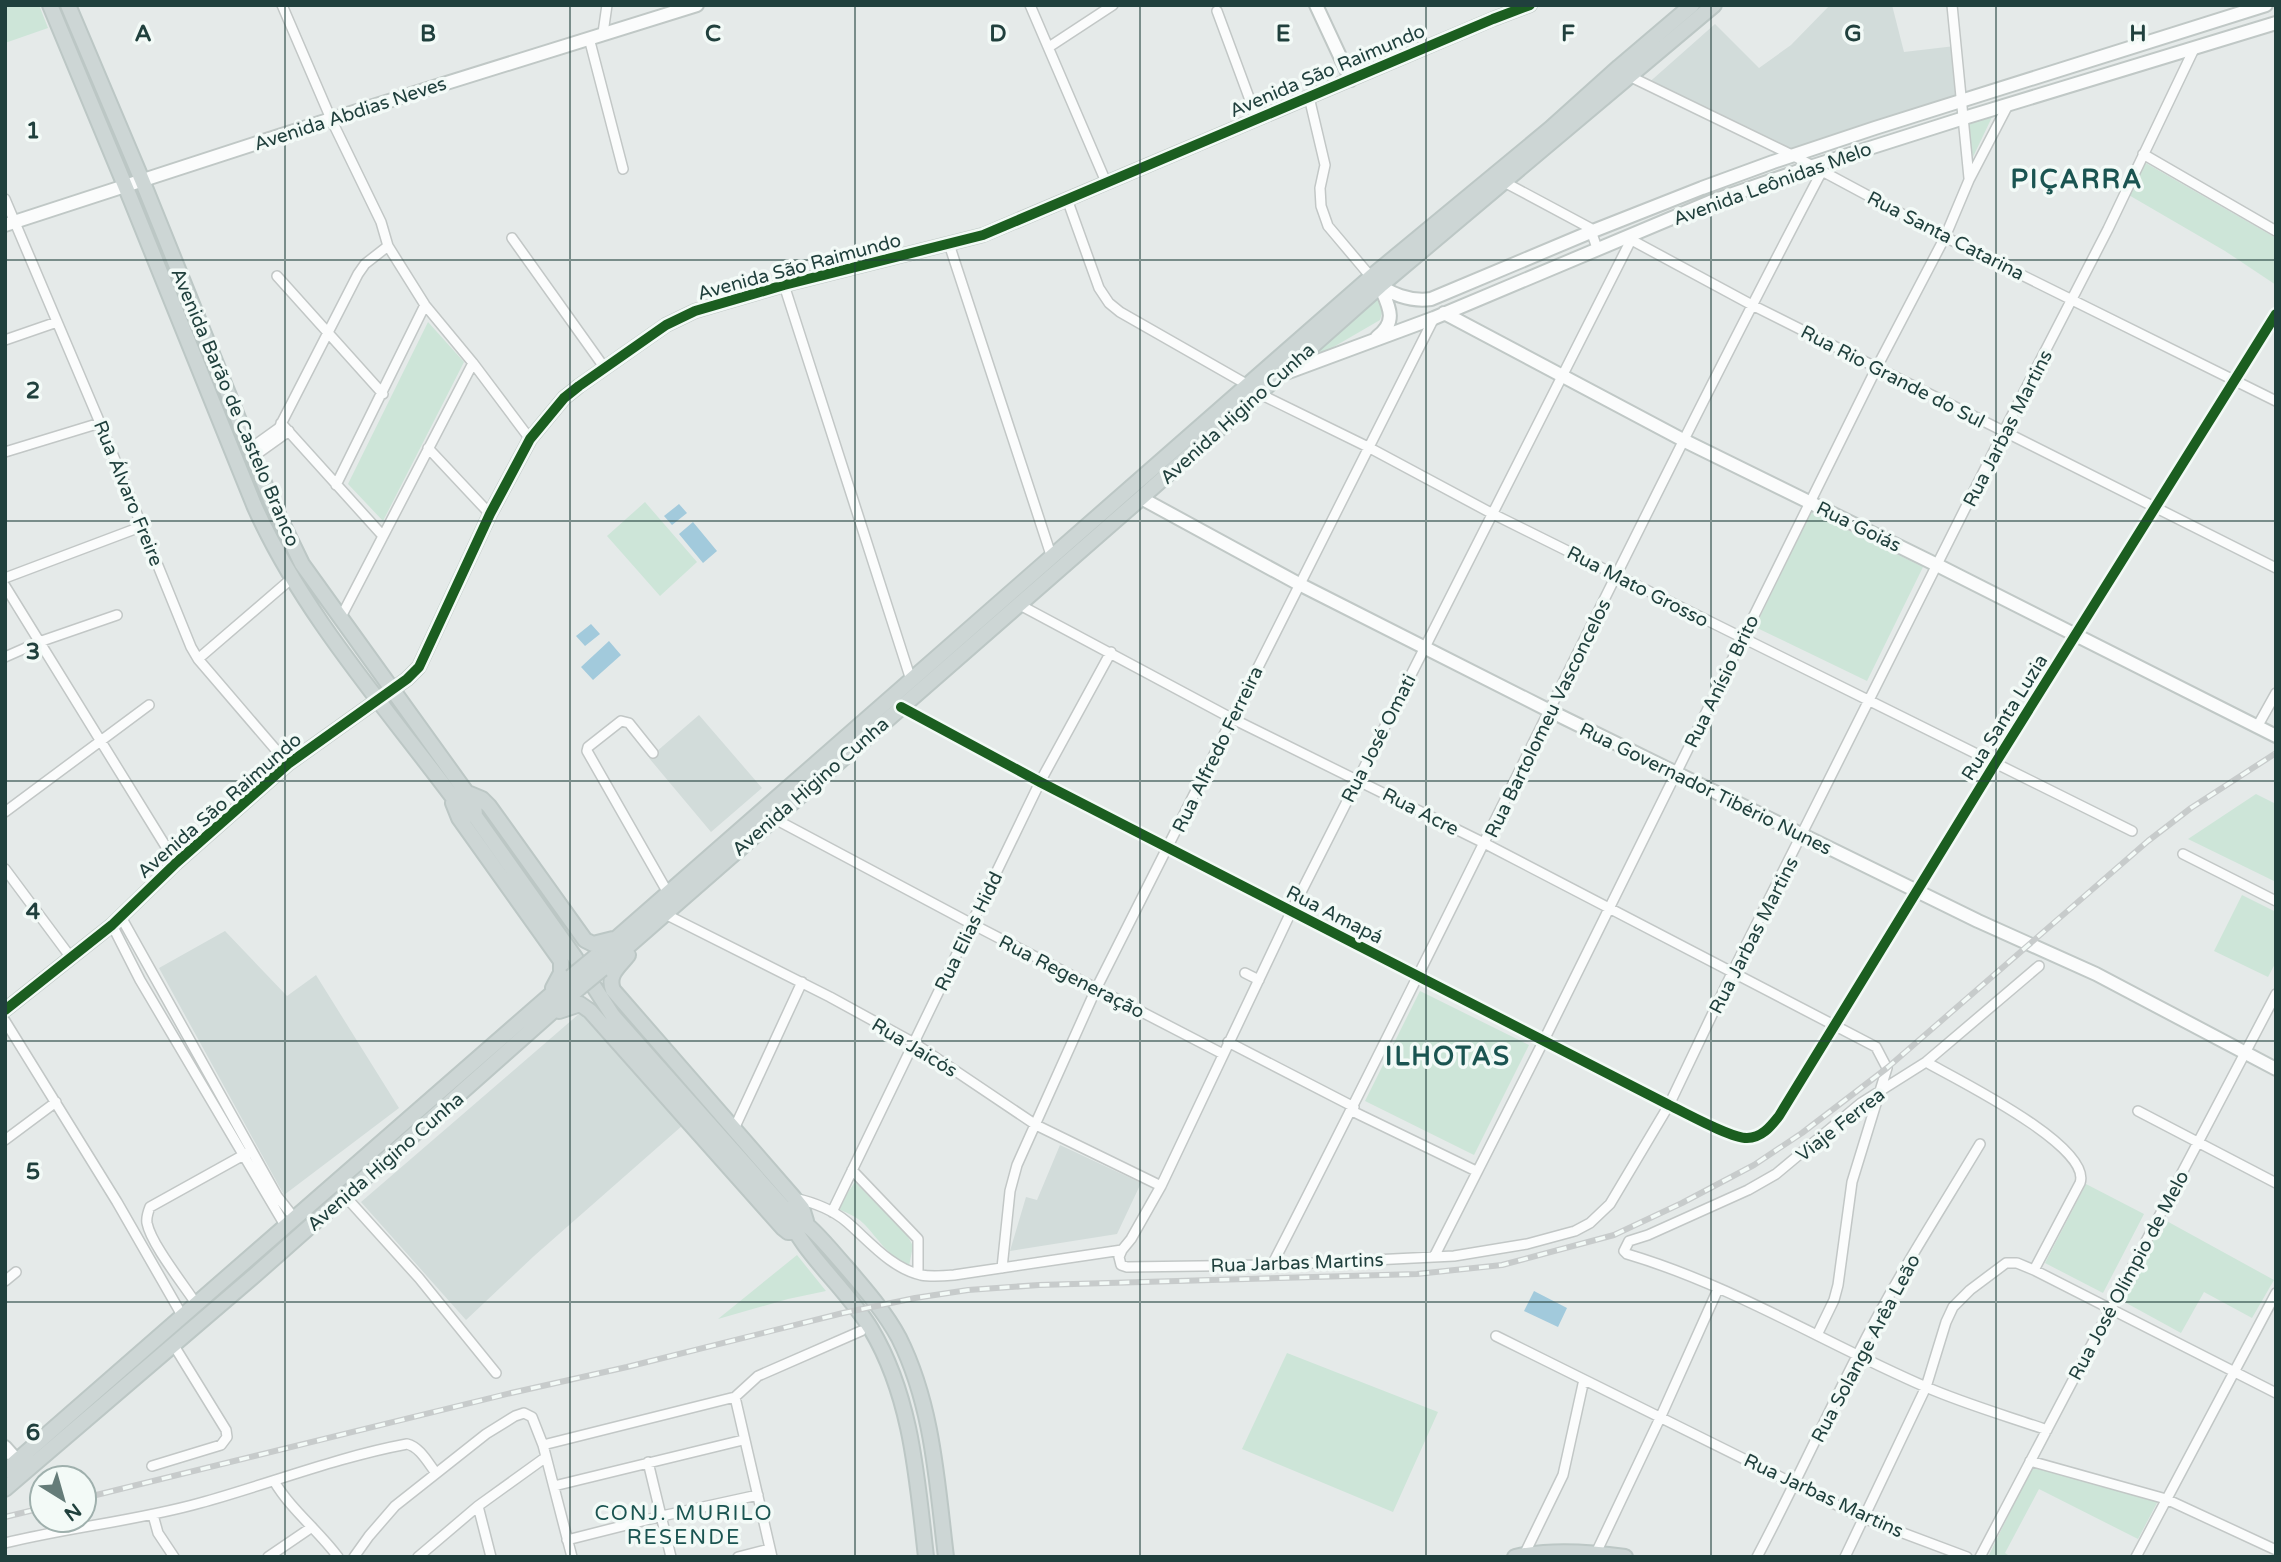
<svg xmlns="http://www.w3.org/2000/svg" width="2281" height="1562" viewBox="0 0 2281 1562" font-family="'Varela Round',sans-serif">
	<rect width="100%" height="100%" fill="#e5eae9"/>
	<!-- built -->
	<path fill="#d2dcda" d="M1830,5H1892L1904,52L1955,46L1960,104L1789,158L1645,86L1715,24L1759,68L1791,45Z
		M699,715L762,788L711,832L649,758Z
		M225,931L287,996L316,975L399,1108L284,1195L159,968Z
		M580,1013L585,1015L683,1125L534,1256L466,1320L361,1202Z
		M1060,1145L1141,1183L1117,1234L1010,1251L1026,1197L1037,1200Z"/>
	<!-- green -->
	<path fill="#cde5d8" d="M5,5H39L48,28L5,43Z
		M1993,115L1973,157L1966,120Z
		M2144,162L2276,238V285L2225,251L2127,194Z
		M1377,297C1383,305 1383,311 1380,320L1318,356H1314L1364,305Z
		M428,322L464,362L383,521L348,484Z
		M645,502L697,562L660,596L607,536Z
		M1811,512L1923,567L1867,681L1755,627Z
		M2256,794L2276,804V882L2188,839Z
		M2242,895L2276,912V962L2268,977L2214,951Z
		M1420,991L1529,1045L1474,1155L1365,1101Z
		M855,1182L907,1235L913,1246L909,1266C889,1258 878,1238 863,1223C856,1216 846,1213 837,1208Z
		M2086,1184L2144,1214L2103,1293L2045,1263Z
		M2163,1219L2274,1280L2252,1318L2204,1292L2181,1333L2119,1299Z
		M797,1255L826,1291L788,1299L718,1319Z
		M1287,1353L1438,1412L1393,1512L1242,1449Z
		M2033,1465L2158,1501L2138,1539L2039,1489L2005,1553L2011,1557H1988Z"/>
	<!-- water -->
	<path fill="#a2cadc" d="M679,504L687,513L672,525L664,516Z
		M693,522L717,551L703,563L679,534Z
		M591,624L600,634L585,646L576,636Z
		M609,641L621,655L593,680L581,667Z
		M1534,1291L1567,1308L1558,1327L1524,1311Z"/>
	<g fill="none" stroke-linecap="round" stroke-linejoin="round">
		<defs>
			<path id="street" d="M282,5L331,119L381,222L388,246L425,305L473,363L530,439
				M1030,5L1106,182
				M1952,5L1969,178
				M1217,11L1257,119
				M603,33L607,5
				M589,38L623,169
				M1049,47L1113,5
				M1627,75L1794,156L1945,237L2276,401
				M1309,97L1325,165L1320,188L1321,206L1328,226L1371,277
				M2143,154L2276,231
				M1504,182L1590,228L1597,248
				M5,199L100,423L191,647L198,659L288,764
				M1067,199L1099,288L1109,303L1120,312L1248,385
				M1626,237L1752,305L2276,568
				M512,238L604,367
				M949,244L1052,558
				M277,276L383,394
				M784,285L911,680
				M5,340L57,322
				M1258,393L1368,447L1493,514L2132,831
				M281,423L383,536
				M251,448L279,428L358,274L365,264L388,246
				M428,448L490,514
				M5,452L100,423
				M254,456L289,431
				M336,485L425,305
				M5,578L143,526
				M5,586L176,863
				M1018,604L1233,719L1484,843L1876,1047L1887,1068L1852,1182L1838,1285L1834,1300L1817,1335
				M341,617L473,363
				M5,657L39,642L117,615
				M198,659L291,579
				M901,707L1040,782L1669,1105C1686,1113 1730,1138 1747,1138C1762,1138 1771,1126 1779,1116L1996,762L2276,314
				M2257,727L2276,693
				M653,753L629,723L621,721L588,747L587,751L668,893
				M5,812L149,705
				M773,818L972,924L1223,1054
				M2183,854L2276,901
				M5,869L72,959
				M665,914L830,997L914,1043L1036,1125L1161,1186
				M121,917L277,1196L295,1219
				M112,925L140,980L286,1227
				M2039,966L1926,1062L1861,1103L1776,1174L1748,1190L1648,1235L1629,1241L1624,1251L1627,1254C1732,1285 1826,1344 1926,1387C1965,1404 2007,1416 2047,1430
				M1245,973L1259,980
				M5,1021L117,1202L183,1317
				M1228,1042L1354,1107
				M1926,1062C1954,1078 2093,1146 2080,1183L2034,1270
				M1352,1111L1476,1171
				M2138,1111L2276,1183
				M734,1129L802,982
				M5,1140L56,1102
				M852,1170L918,1239V1274
				M345,1196L419,1278L496,1373
				M794,1198C812,1202 833,1210 847,1222C870,1242 891,1268 921,1275C931,1277 943,1276 954,1275L1122,1250L1131,1239L1161,1186L1291,912L1631,240
				M832,1212L1040,782L1111,652
				M1122,1250L1119,1257L1121,1265L1127,1267L1272,1265L1454,1256L1527,1244L1575,1231L1590,1223L1610,1204L1669,1105L1732,973L2004,431L2108,229L2194,49
				M1434,1257L1544,1040L1877,367L1945,237L1969,180L2008,105
				M1272,1265C1459,902 1632,532 1822,171
				M1002,1268L1010,1191L1017,1165L1096,989L1434,318
				M5,1281L16,1272
				M197,1305C184,1285 151,1244 147,1223C146,1217 148,1212 150,1207L249,1152
				M1496,1336L1863,1518L1967,1557
				M735,1397L772,1557
				M543,1445L735,1397L758,1376L861,1331
				M2030,1461L2166,1499L2276,1550
				M648,1462L671,1557
				M152,1466L221,1445L227,1437L226,1430L173,1344
				M274,1481C291,1510 318,1530 338,1557
				M554,1486L743,1440
				M478,1506L491,1557
				M153,1515L158,1533L174,1557
				M567,1540L662,1516L758,1495
				M5,1543C70,1527 136,1521 200,1503C269,1484 337,1457 407,1444C420,1447 428,1463 436,1473
				M1596,1553L1661,1416L1718,1289
				M1524,1555L1563,1475L1583,1384L1587,1382
				M268,1557L312,1527
				M354,1557L369,1536L395,1506L486,1434L515,1416L524,1413L532,1417L543,1445L572,1557
				M418,1557L478,1506L546,1457
				M738,1557L770,1549
				M1757,1557C1792,1491 1823,1423 1857,1356C1893,1283 1938,1214 1980,1144
				M1845,1557L1926,1387L1946,1322L1953,1307L1970,1290L2006,1263H2017L2034,1270L2276,1393
				M1980,1557L2276,994
				M2136,1557L2276,1293"/>
			<path id="secondary" d="M1316,5L1351,80
				M5,225L331,119L697,5
				M1374,280C1388,294 1411,302 1431,299L1593,231L1702,188L1773,162L1875,128L2266,5
				M1444,313L1685,441L1937,565L2276,736
				M1377,337C1398,321 1389,307 1380,286
				M1283,374L1434,318L1710,202L1813,166L1964,118L2276,23
				M1141,498L1299,584L1550,711L1978,921L2096,974L2276,1069
				M5,1010L112,925L176,863L288,764L407,679L419,667L490,514L530,439L564,398L579,386L666,325L695,311L784,285L983,235L1493,19L1530,5
				M5,1447L22,1466"/>
			<path id="primary" d="M50,5L131,200L254,505C303,616 391,713 463,811L475,816
				M68,5L142,180L271,500L302,564L474,803L475,816
				M470,794L482,799L489,806L585,940L593,944L613,939
				M453,803L459,818L561,961V973L553,988
				M475,816L574,956L613,1016L783,1207C809,1223 825,1243 845,1266C864,1288 885,1312 899,1338C933,1406 937,1483 946,1557
				M628,955C619,967 607,974 613,990L794,1198L802,1208L806,1221
				M594,958L1371,277L1550,129L1619,67L1692,5
				M602,969L1141,498L1380,286L1714,5
				M559,1011L580,1004L590,1011L783,1228L788,1232H793
				M783,1207C802,1254 845,1286 871,1329C912,1398 917,1479 926,1557
				M5,1471L571,977
				M5,1489L255,1275L579,988
				M1515,1557C1551,1549 1590,1552 1625,1557"/>
		</defs>
		<!-- street casing -->
		<use href="#street" stroke="#c2c7c6" stroke-width="12"/>
		<!-- secondary casing -->
		<use href="#secondary" stroke="#c0c8c6" stroke-width="16"/>
		<!-- primary casing -->
		<use href="#primary" stroke="#bcc7c5" stroke-width="18"/>
		<!-- street -->
		<use href="#street" stroke="#fbfcfc" stroke-width="9"/>
		<!-- secondary -->
		<use href="#secondary" stroke="#fbfcfc" stroke-width="12"/>
		<!-- primary -->
		<use href="#primary" stroke="#cdd6d5" stroke-width="14"/>
		<defs>
			<path id="rail" d="M84,1498L511,1393L627,1367L843,1313L915,1298L968,1290L1039,1285L1417,1274L1502,1265L1614,1235L1682,1203L1754,1165L1802,1133L1887,1068L2148,841L2191,808L2276,753
				M5,1517L42,1508"/>
		</defs>
		<!-- rail casing -->
		<use href="#rail" stroke="#c7cbcb" stroke-width="6"/>
		<!-- rail -->
		<use href="#rail" stroke="#f3faf7" stroke-width="3.5" stroke-dasharray="10" stroke-linecap="butt"/>
		<defs>
			<path id="primary-bridge" d="M571,977L594,958
				M579,988L602,969"/>
		</defs>
		<!-- primary-bridge casing -->
		<use href="#primary-bridge" stroke="#bcc7c5" stroke-width="18" stroke-linecap="butt"/>
		<!-- primary-bridge -->
		<use href="#primary-bridge" stroke="#cdd6d5" stroke-width="14"/>
		<defs>
			<path id="cycleway" d="M901,707L1040,782L1669,1105C1686,1113 1730,1138 1747,1138C1762,1138 1771,1126 1779,1116L1996,762L2276,314
				M5,1010L112,925L176,863L288,764L407,679L419,667L490,514L530,439L564,398L579,386L666,325L695,311L784,285L983,235L1493,19L1530,5"/>
		</defs>
		<!-- cycleway casing -->
		<use href="#cycleway" stroke="#f3faf7" stroke-width="15"/>
		<!-- cycleway -->
		<use href="#cycleway" stroke="#1b5e20" stroke-width="10"/>
	</g>
	<!-- grid -->
	<path fill="none" stroke="#20403d" stroke-width="2" stroke-opacity="0.55" d="M285,5V1557M570,5V1557M855,5V1557M1140,5V1557M1426,5V1557M1711,5V1557M1996,5V1557M5,260H2276M5,521H2276M5,781H2276M5,1041H2276M5,1302H2276"/>
	<g text-anchor="middle" stroke-width="7" stroke-linejoin="round" paint-order="stroke">
		<!-- street labels -->
		<g font-size="19" fill="#20403d" stroke="#f3faf7">
			<text transform="translate(1327 70) rotate(-23)" y="7">Avenida São Raimundo</text>
			<text transform="translate(350 113) rotate(-18)" y="7">Avenida Abdias Neves</text>
			<text transform="translate(1772 183) rotate(-20)" y="7">Avenida Leônidas Melo</text>
			<text transform="translate(1946 235) rotate(27)" y="7">Rua Santa Catarina</text>
			<text transform="translate(799 266) rotate(-15)" y="7">Avenida São Raimundo</text>
			<text transform="translate(1893 376) rotate(27)" y="7">Rua Rio Grande do Sul</text>
			<text transform="translate(236 407) rotate(67)" y="7">Avenida Barão de Castelo Branco</text>
			<text transform="translate(1237 413) rotate(-42)" y="7">Avenida Higino Cunha</text>
			<text transform="translate(2007 428) rotate(-63)" y="7">Rua Jarbas Martins</text>
			<text transform="translate(129 493) rotate(68)" y="7">Rua Álvaro Freire</text>
			<text transform="translate(1859 526) rotate(26)" y="7">Rua Goiás</text>
			<text transform="translate(1638 586) rotate(27)" y="7">Rua Mato Grosso</text>
			<text transform="translate(1721 681) rotate(-64)" y="7">Rua Anísio Brito</text>
			<text transform="translate(2004 717) rotate(-58)" y="7">Rua Santa Luzia</text>
			<text transform="translate(1547 718) rotate(-64)" y="7">Rua Bartolomeu Vasconcelos</text>
			<text transform="translate(1378 738) rotate(-63)" y="7">Rua José Omati</text>
			<text transform="translate(1217 749) rotate(-64)" y="7">Rua Alfredo Ferreira</text>
			<text transform="translate(810 786) rotate(-41)" y="7">Avenida Higino Cunha</text>
			<text transform="translate(1706 788) rotate(26)" y="7">Rua Governador Tibério Nunes</text>
			<text transform="translate(219 805) rotate(-41)" y="7">Avenida São Raimundo</text>
			<text transform="translate(1421 811) rotate(27)" y="7">Rua Acre</text>
			<text transform="translate(1335 914) rotate(27)" y="7">Rua Amapá</text>
			<text transform="translate(968 931) rotate(-64)" y="7">Rua Elias Hidd</text>
			<text transform="translate(1753 935) rotate(-63)" y="7">Rua Jarbas Martins</text>
			<text transform="translate(1072 976) rotate(27)" y="7">Rua Regeneração</text>
			<text transform="translate(915 1047) rotate(31)" y="7">Rua Jaicós</text>
			<text transform="translate(1840 1124) rotate(-38)" y="7">Viaje Ferrea</text>
			<text transform="translate(385 1161) rotate(-41)" y="7">Avenida Higino Cunha</text>
			<text transform="translate(1297 1262) rotate(-2)" y="7">Rua Jarbas Martins</text>
			<text transform="translate(2128 1275) rotate(-62)" y="7">Rua José Olímpio de Melo</text>
			<text transform="translate(1865 1348) rotate(-62)" y="7">Rua Solange Arêa Leão</text>
			<text transform="translate(1824 1495) rotate(25)" y="7">Rua Jarbas Martins</text>
		</g>
		<!-- neighbourhood labels -->
		<g font-size="21" letter-spacing="2" fill="#1a5451" stroke="#f3faf7">
			<text x="684" y="1520">CONJ. MURILO<tspan x="684" dy="24">RESENDE</tspan></text>
		</g>
		<!-- district labels -->
		<g font-size="26" font-weight="bold" letter-spacing="2" fill="#1a5451" stroke="#f3faf7">
			<text x="2077" y="188">PIÇARRA</text>
			<text x="1448" y="1065">ILHOTAS</text>
		</g>
	</g>
	<g font-size="23" text-anchor="middle" font-weight="bold" fill="#20403d" stroke="#f3faf7" stroke-width="7" stroke-linejoin="round" paint-order="stroke">
		<text x="143" y="41">A</text>
		<text x="428" y="41">B</text>
		<text x="713" y="41">C</text>
		<text x="998" y="41">D</text>
		<text x="1283" y="41">E</text>
		<text x="1568" y="41">F</text>
		<text x="1853" y="41">G</text>
		<text x="2138" y="41">H</text>
		<text x="33" y="138">1</text>
		<text x="33" y="398">2</text>
		<text x="33" y="659">3</text>
		<text x="33" y="919">4</text>
		<text x="33" y="1179">5</text>
		<text x="33" y="1440">6</text>
	</g>
	<!-- border -->
	<rect width="2281" height="1562" fill="none" stroke="#20403d" stroke-width="14"/>
	<!-- north arrow -->
	<g transform="translate(63 1499) rotate(143)"><circle r="33" fill="#f3faf7" stroke="#9fb0ad" stroke-width="2"/>
	<path d="M0-5L12 26L0 18L-12 26Z" fill="#657c79"/>
	<text y="-10" font-size="19" font-weight="bold" text-anchor="middle" fill="#20403d">N</text>
	</g>
</svg>
